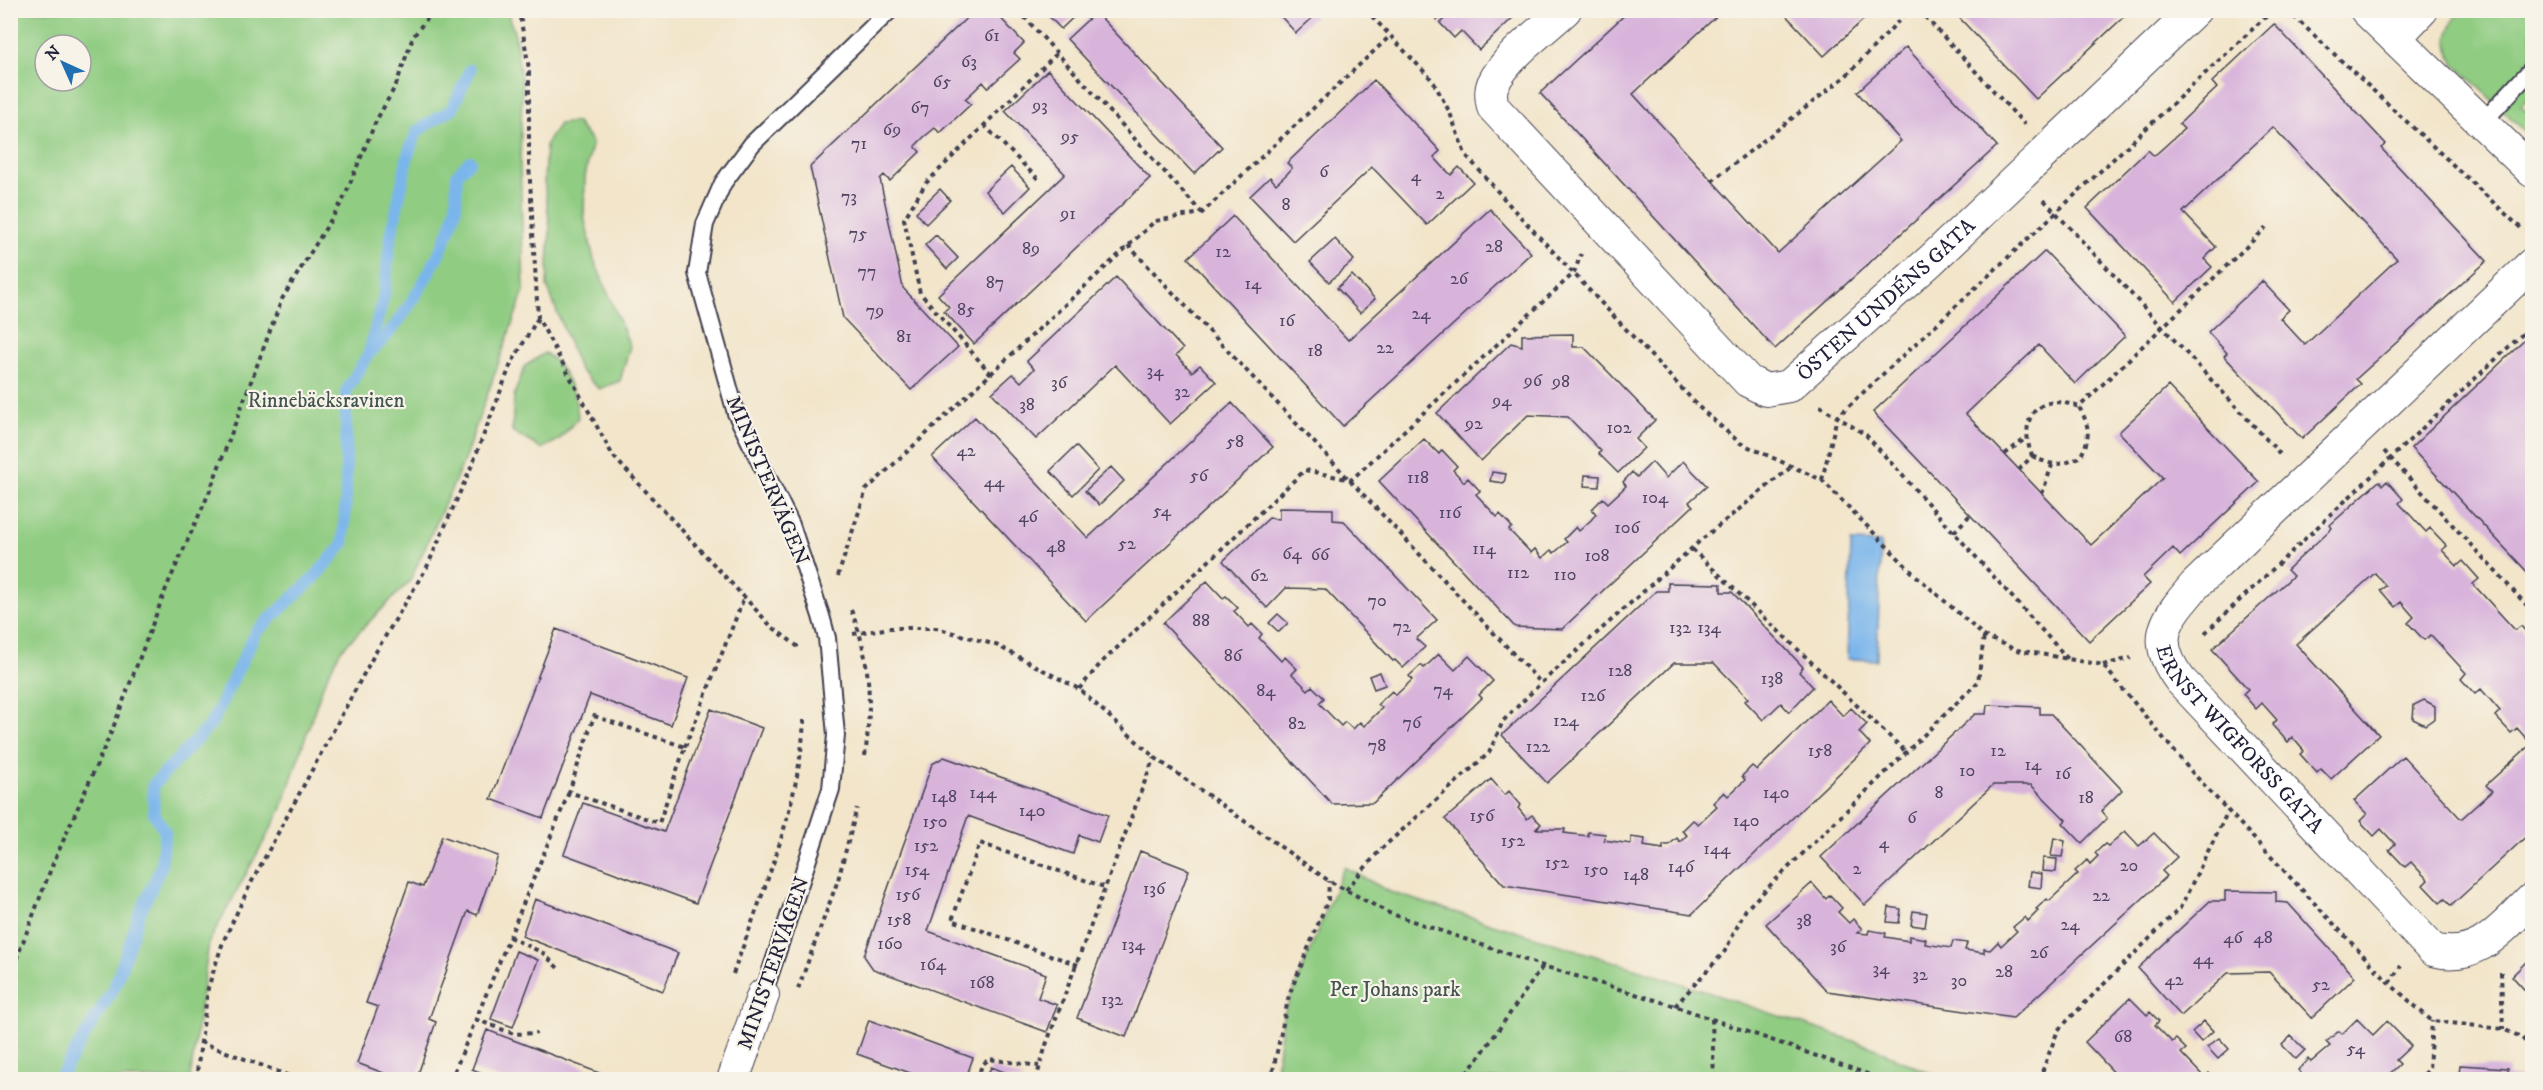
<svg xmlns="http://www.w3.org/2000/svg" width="2543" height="1090" viewBox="0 0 2543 1090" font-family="'IM FELL DW Pica',serif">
	<rect width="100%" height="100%" fill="#f7f3e8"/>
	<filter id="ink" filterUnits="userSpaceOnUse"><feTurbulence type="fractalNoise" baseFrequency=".0167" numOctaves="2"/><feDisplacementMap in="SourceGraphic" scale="12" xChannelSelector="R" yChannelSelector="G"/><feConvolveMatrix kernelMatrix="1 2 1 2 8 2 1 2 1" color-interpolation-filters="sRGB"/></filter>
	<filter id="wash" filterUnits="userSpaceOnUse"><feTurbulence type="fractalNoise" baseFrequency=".008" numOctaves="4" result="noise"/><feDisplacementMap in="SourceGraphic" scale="24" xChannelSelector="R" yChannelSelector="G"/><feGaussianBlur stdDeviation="1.35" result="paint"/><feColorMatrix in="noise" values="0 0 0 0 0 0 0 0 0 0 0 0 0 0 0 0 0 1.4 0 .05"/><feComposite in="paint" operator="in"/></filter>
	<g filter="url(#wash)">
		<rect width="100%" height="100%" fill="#f2e5ca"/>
		<!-- green -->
		<path fill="#90cc82" stroke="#59775e" stroke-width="1.5" fill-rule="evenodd" d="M10,11H507L515,35L522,88L520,165L524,291L463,463L410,581L341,650L323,685L281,810L209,942L190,1079H11ZM45,45H81V81H45Z
			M2460,11H2532V93L2521,106L2532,117V138L2455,65C2444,45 2446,28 2460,11Z
			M576,122L592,142L585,177L584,216L594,260L630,346L620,381L599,389L579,369L547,286L550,228L544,181L546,144L559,124Z
			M545,353C565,366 577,395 578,418L559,440L541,449L512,431L514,395L525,366Z
			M1344,867L1390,892L1647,972L1869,1046L1943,1079H1275L1283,1016Z"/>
		<!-- water -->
		<path fill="#7ab5eb" stroke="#4e6c93" stroke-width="1.5" d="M1851,542L1881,543L1877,660L1847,659Z"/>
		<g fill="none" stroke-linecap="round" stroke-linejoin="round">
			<!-- stream -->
			<path stroke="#7ab5eb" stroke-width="12" d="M369,353C400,329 449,246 456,206C457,196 456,184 457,174L470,161
				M58,1080L115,986L139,915L161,867L165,832L154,813L153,785L211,724L256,632L314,578L343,544L346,496V391L369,353L384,295L390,242L408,154L417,131L452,109L470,70"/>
		</g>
		<g id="blocks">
			<!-- building -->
			<path fill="#d8b4db" d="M975,10H993L1024,43L1014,53L1020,59L988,88L983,82L974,91L965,99L971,104L940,133L935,128L924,137L915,146L920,152L890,181L884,175L880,179L903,288L958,347L911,390L843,318L810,167Z
				M1043,10H1081L1061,29Z
				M1275,10H1321L1296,33Z
				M1428,10H1521L1479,50L1461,31L1454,38L1440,23L1447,16L1444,13L1437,20Z
				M1630,10H1723L1633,94L1778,253L1901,141L1857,92L1906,47L1997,146L1775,349L1540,93Z
				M1781,10H1874L1824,56Z
				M1952,10H2131L2036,99Z
				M1096,12L1222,147L1194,174L1067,39Z
				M2274,24L2386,144L2381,148L2487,261L2356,379L2361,384L2302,439L2224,356L2227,353L2208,332L2262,281L2289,310L2280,318L2305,345L2397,259L2273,127L2183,212L2216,247L2204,259L2212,267L2175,302L2087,208L2148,150L2154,156L2184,129L2179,124L2217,88L2212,82Z
				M1048,70L1150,178L974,344L944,311L949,307L938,295L1065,174L1005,111Z
				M1374,80L1440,151L1434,157L1444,168L1451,175L1459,167L1473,182L1427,225L1372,167L1293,241L1250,196L1270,177L1276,184L1287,174L1292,168L1287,163Z
				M1011,167L1030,187L1005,212L985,191Z
				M940,189L950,200L926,224L916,212Z
				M1490,209L1531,253L1343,426L1188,258L1233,216L1348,340Z
				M936,235L958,258L947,269L925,245Z
				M1335,239L1354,260L1329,282L1310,262Z
				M2045,251L2125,336L2075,384L2039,345L1966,414L2091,545L2163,478L2119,432L2168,386L2259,482L2180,556L2173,548L2143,577L2150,584L2089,641L1873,412Z
				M1352,275L1375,299L1360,313L1337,288Z
				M1116,277L1183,349L1176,355L1192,372L1200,365L1216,382L1170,424L1115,365L1036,439L992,393L1013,374L1021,382L1034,369L1027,361Z
				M2532,333V577L2411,448Z
				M1573,334V347H1584L1655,420L1636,439L1644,448L1618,473L1599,454L1601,451L1568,417L1528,415L1481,461L1437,413L1511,343L1522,346V335Z
				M1232,403L1273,447L1086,621L932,457L975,417L1088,538Z
				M1424,439L1439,454L1442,450L1457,466L1453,470L1464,482L1468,478L1480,491L1476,494L1497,517L1500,514L1512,527L1509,530L1531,553L1535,549L1542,558L1551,550L1554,553L1567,542L1564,539L1576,527L1579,531L1591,520L1596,514L1592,509L1603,498L1608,503L1621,491L1626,486L1623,482L1632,472L1637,477L1652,462L1666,478L1683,461L1707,486L1689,502L1693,506L1562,629L1515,627L1379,481Z
				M1076,446L1098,470L1073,495L1050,471Z
				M1111,467L1124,481L1099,505L1085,491Z
				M1492,472L1506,474L1504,483L1490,481Z
				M1585,475L1600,476L1599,487L1584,486Z
				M2379,481L2383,485L2387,481L2403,499L2399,503L2426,532L2430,528L2447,546L2442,550L2457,566L2463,561L2479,579L2473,584L2515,630L2521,626L2532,639V831L2451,906L2445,899L2440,903L2423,885L2428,880L2411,862L2405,867L2389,850L2395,844L2381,829L2374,836L2360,821L2367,814L2354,801L2403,756L2461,819L2492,791L2486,785L2531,744L2517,728L2511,733L2495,716L2500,711L2481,689L2475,694L2461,679L2466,673L2431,635L2424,640L2408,623L2414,617L2401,602L2395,607L2380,590L2386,586L2375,573L2296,644L2379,735L2331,779L2321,769L2317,773L2300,754L2304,751L2292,737L2288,742L2272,725L2277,720L2262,703L2256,709L2243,694L2248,689L2212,649L2293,576L2287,570L2332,528L2330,525Z
				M1279,508L1333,509V520L1344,521L1437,620L1416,639L1425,647L1403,668L1395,660L1393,661L1325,589L1286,588L1267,608L1223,561L1269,518L1279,519Z
				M1207,581L1223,598L1226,596L1238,608L1234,611L1249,627L1252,624L1262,634L1259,638L1281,661L1285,657L1297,669L1292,674L1308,690L1312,686L1324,698L1319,703L1341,726L1345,722L1353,729L1360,722L1364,726L1382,708L1378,704L1392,691L1396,695L1412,680L1409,676L1421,665L1424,668L1439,654L1455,670L1469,656L1493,681L1479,695L1482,698L1373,803L1332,804L1163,623Z
				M1668,583L1721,584V592H1732L1803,667L1799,672L1813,687L1789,712L1781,703L1763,720L1745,701L1748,698L1714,663H1674L1547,783L1502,735L1656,591H1668Z
				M1278,614L1288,623L1279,632L1269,623Z
				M556,629L688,678L671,725L590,695L543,818L491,799Z
				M1380,672L1385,685L1374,689L1369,676Z
				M1828,700L1843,716L1851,708L1867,724L1859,732L1870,744L1692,914L1504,885L1445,819L1491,779L1505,795L1509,791L1521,805L1518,808L1527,819L1532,815L1541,824L1536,829H1565L1564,833L1588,836V832L1605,834L1604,840L1631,844V837L1645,839L1644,846L1663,849V845H1669L1677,838L1680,842L1687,835L1682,831L1693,820L1698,824L1717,806L1713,803L1724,792L1728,796L1745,780L1742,776L1752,766L1757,770Z
				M2424,700L2435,706V718L2425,725L2413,719L2414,705Z
				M1987,705L2040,707V714H2051L2122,790L2101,811L2107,818L2082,843L2063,823L2066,820L2031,785H1993L1865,905L1821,857L1975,714H1986Z
				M711,709L762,728L696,903L564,854L583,803L664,832Z
				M944,757L1108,815L1098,842L1079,835L1073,854L968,816L928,931L1046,974L1038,998L1057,1005L1047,1032L873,969L864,956L932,764Z
				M2125,831L2139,846L2154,833L2177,857L2162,871L2167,876L2013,1018L1827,991L1766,924L1812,883L1826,899L1830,895L1842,908L1838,912L1849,923L1853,919L1862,929L1857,933L1868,934L1869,930L1886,933L1885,937L1909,941V936L1926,939L1925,944L1951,948L1953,941L1967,943L1965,950L1984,953V949L1990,950L1998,942L2001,946L2017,931L2013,927L2025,917L2028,921L2038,911L2036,909L2047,899L2049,901L2078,874L2075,871L2087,860L2090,864L2098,856L2095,853L2105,844L2108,846Z
				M442,836L498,856L477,915L468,911L429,1019L436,1022L416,1080H402L357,1063L378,1007L366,1003L409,882L423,887Z
				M2054,838L2065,841L2062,857L2051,856Z
				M1140,851L1189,870L1126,1037L1077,1018Z
				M2043,858L2057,859L2056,872L2042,871Z
				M2030,872L2042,874L2041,888L2028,886Z
				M2225,891L2276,892V902L2288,903L2355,977L2312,1018L2269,972L2228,973L2181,1016L2138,968L2210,901H2225Z
				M535,899L678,953L663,991L522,936Z
				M1889,907L1901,909L1899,923L1887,922Z
				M1913,911L1927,913L1925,927L1911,925Z
				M516,951L538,960L513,1027L491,1019Z
				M2532,956V998L2512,976Z
				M2130,998L2147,1015L2150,1012L2159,1021L2155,1025L2172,1042L2176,1039L2186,1049L2181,1053L2204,1077L2209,1073L2215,1080H2121L2085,1042Z
				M2357,1019L2373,1035L2387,1021L2411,1046L2396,1060L2400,1064L2383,1080H2294L2301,1073L2298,1070L2308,1059L2311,1062L2330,1046L2326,1042L2339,1031L2342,1034Z
				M869,1020L973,1058L965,1080H930L857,1054Z
				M2204,1021L2213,1031L2201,1042L2192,1032Z
				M487,1030L615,1079V1080H501L472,1069Z
				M2291,1036L2305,1050L2296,1059L2282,1045Z
				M2219,1038L2229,1049L2218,1059L2207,1047Z
				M2460,1065L2508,1068V1076L2525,1077L2527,1080H2440L2446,1074H2459Z
				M991,1067L1023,1079V1080H986Z"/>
		</g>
	</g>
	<g filter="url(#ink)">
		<use href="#blocks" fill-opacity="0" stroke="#413f50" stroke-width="1.5"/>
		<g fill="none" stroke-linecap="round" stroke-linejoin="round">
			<defs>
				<path id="service" d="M2482,123L2532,69
					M763,995L831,789L836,735L827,638L821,616L791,525L736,413L697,273L705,224L723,183L752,144L890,10"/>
				<g id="minor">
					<path id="s1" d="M1565,10C1541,32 1507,55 1493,84C1490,91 1491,99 1493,107L1748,381L1766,390L1789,386L1930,261L2195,10"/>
					<path d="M2366,10L2532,171"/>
					<path d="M2395,38L2422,10"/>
					<path id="s2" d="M2532,264L2195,585C2166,619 2149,639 2180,680L2433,950C2478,962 2502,928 2532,899"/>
					<path d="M733,1080L763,995"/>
				</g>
			</defs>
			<!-- service casing -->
			<use href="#service" stroke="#413f50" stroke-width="20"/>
			<!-- minor casing -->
			<use href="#minor" stroke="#413f50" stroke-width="34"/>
			<!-- path -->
			<path stroke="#413f50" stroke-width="4" stroke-dasharray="4.5 4.5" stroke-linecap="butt" d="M516,10L521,21L529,69V164L538,318L613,456L771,626L797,646L798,650
				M1018,10L1201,212
				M1366,10L1433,81L1450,113L1465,154L1514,210L1701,409L1740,443L1822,480L1912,572L1984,636L2017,650L2103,665L2189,769L2389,983L2432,1021L2503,1029L2521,1037L2532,1048
				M1919,10L2025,125
				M2287,10L2524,231
				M984,125L1040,181
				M1712,181L1846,76L1909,10
				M2044,200L2282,456
				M1128,245L1541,683
				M991,374L920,293L904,219L926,183L1057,53
				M1820,406L1866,435L2068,659
				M2384,451L2532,611
				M2005,454L2025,439
				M2032,456C2053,466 2058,467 2080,457C2091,438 2090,426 2079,407L2266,228
				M2019,470L2032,456C2017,417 2039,391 2079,407
				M1822,480L1837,417L2273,10
				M2042,494L2052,465
				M1954,532L1970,515
				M1692,549L1906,752
				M838,576L866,490L1155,221L1202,213L1390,36
				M851,610C871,658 872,706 865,756
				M2205,633L2532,325
				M853,634L890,628H936L996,645L1079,689L1154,757L1329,881L1389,913L1543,966L1675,1006L1884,1080
				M2103,665L2131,658
				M1079,689L1101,663L1305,470L1351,480L1574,273L1581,254
				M594,716L685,747L659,823L569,792Z
				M685,747L745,595
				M1346,890L1381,849L1489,753L1503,721L1541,683L1701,540L1790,468
				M509,937L543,953L561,971
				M1078,965L952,920L980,843L1107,888
				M2501,972L2503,1029
				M733,974C763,890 799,809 804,720
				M10,976L52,866L113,728L167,586L209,493L282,299L343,200L376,121L396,85L413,37L433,10
				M2389,983L2401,966
				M798,989L838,880L857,808
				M1675,1006L1725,951L1746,909L1978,682L1984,636
				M475,1019L514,1034L537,1033
				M1712,1019L1714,1080
				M200,1042L300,1080
				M196,1080L208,988L223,942L250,885L374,655L427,567L472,465L511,364L538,318
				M451,1080L569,792
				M977,1080L982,1065L989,1059L1039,1066
				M1039,1080L1037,1076L1046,1045L1154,757
				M1271,1080L1289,995L1328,900L1329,881
				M1460,1080L1478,1059L1543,966
				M2039,1080L2058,1030L2180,908L2228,811
				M2417,1080L2429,1069L2432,1021"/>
			<!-- service -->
			<use href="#service" stroke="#fff" stroke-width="16"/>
			<!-- minor -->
			<use href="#minor" stroke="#fff" stroke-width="32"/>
		</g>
	</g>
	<g text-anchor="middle" stroke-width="4.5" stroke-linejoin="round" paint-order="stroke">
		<!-- number labels -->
		<g font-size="18" fill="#504663">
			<text x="992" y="41">61</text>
			<text x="969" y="67">63</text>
			<text x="942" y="87">65</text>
			<text x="1040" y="111">93</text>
			<text x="920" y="113">67</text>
			<text x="892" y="135">69</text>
			<text x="1070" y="142">95</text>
			<text x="859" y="149">71</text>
			<text x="1324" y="177">6</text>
			<text x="1416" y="181">4</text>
			<text x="1440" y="199">2</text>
			<text x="849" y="202">73</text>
			<text x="1286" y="210">8</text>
			<text x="1068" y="219">91</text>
			<text x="858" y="239">75</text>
			<text x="1494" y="252">28</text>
			<text x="1031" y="254">89</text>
			<text x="1223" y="257">12</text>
			<text x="867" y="277">77</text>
			<text x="1459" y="284">26</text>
			<text x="995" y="288">87</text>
			<text x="1253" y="289">14</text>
			<text x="966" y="315">85</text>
			<text x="875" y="316">79</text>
			<text x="1421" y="319">24</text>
			<text x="1287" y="326">16</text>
			<text x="904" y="342">81</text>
			<text x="1385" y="353">22</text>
			<text x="1315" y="356">18</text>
			<text x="1155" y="376">34</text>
			<text x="1533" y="386">96</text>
			<text x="1561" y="387">98</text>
			<text x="1059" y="388">36</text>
			<text x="1182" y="397">32</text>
			<text x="1502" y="406">94</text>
			<text x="1027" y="410">38</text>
			<text x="1474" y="429">92</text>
			<text x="1619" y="433">102</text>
			<text x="1235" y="447">58</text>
			<text x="966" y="456">42</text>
			<text x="1199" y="481">56</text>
			<text x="1418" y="483">118</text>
			<text x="994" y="487">44</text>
			<text x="1655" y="503">104</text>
			<text x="1162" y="516">54</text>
			<text x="1450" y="518">116</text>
			<text x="1028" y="522">46</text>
			<text x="1627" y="533">106</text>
			<text x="1127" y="549">52</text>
			<text x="1056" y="552">48</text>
			<text x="1484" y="554">114</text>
			<text x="1292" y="559">64</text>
			<text x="1320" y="560">66</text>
			<text x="1597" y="561">108</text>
			<text x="1518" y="578">112</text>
			<text x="1565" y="580">110</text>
			<text x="1259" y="581">62</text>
			<text x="1377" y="606">70</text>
			<text x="1201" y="626">88</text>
			<text x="1402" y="632">72</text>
			<text x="1680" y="633">132</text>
			<text x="1709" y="633">134</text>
			<text x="1233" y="661">86</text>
			<text x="1620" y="676">128</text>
			<text x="1772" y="684">138</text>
			<text x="1443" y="695">74</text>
			<text x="1266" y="696">84</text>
			<text x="1593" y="701">126</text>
			<text x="1566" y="726">124</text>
			<text x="1412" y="728">76</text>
			<text x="1297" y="729">82</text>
			<text x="1377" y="751">78</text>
			<text x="1538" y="752">122</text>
			<text x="1820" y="756">158</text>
			<text x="1998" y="756">12</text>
			<text x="2033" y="770">14</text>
			<text x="1967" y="776">10</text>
			<text x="2063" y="779">16</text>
			<text x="983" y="798">144</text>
			<text x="1776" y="798">140</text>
			<text x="1939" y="798">8</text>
			<text x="944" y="802">148</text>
			<text x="2086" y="803">18</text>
			<text x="1032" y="816">140</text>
			<text x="1482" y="821">156</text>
			<text x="1912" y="823">6</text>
			<text x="1746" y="826">140</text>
			<text x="935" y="827">150</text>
			<text x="1513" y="846">152</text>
			<text x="1884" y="848">4</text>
			<text x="926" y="851">152</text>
			<text x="1717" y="854">144</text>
			<text x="1557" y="868">152</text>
			<text x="2129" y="871">20</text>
			<text x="1681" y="872">146</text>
			<text x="1857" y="874">2</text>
			<text x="917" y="875">154</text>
			<text x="1596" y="875">150</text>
			<text x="1636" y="880">148</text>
			<text x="1154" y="894">136</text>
			<text x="908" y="900">156</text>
			<text x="2101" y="901">22</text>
			<text x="899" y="925">158</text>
			<text x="1804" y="926">38</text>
			<text x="2070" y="930">24</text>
			<text x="2233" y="943">46</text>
			<text x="2263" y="943">48</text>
			<text x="890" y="949">160</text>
			<text x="1133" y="950">134</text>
			<text x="1838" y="952">36</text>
			<text x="2039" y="958">26</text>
			<text x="2203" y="964">44</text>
			<text x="933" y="970">164</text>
			<text x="1881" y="974">34</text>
			<text x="2004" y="977">28</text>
			<text x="1920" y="980">32</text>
			<text x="2174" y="985">42</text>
			<text x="1959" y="986">30</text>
			<text x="982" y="988">168</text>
			<text x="2321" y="990">52</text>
			<text x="1112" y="1005">132</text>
			<text x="2123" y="1042">68</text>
			<text x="2356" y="1054">54</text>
		</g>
		<!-- street labels -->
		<g font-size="21" fill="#22223b" stroke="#f7f3e8">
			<text dy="7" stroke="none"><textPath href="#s1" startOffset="675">ÖSTEN UNDÉNS GATA</textPath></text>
			<text transform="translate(768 480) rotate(67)" y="7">MINISTERVÄGEN</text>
			<text dy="7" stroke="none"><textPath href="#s2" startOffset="657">ERNST WIGFORSS GATA</textPath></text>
			<text transform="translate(773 963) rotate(-71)" y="7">MINISTERVÄGEN</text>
		</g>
		<!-- park labels -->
		<g font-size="21" fill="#435550" stroke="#f7f3e8">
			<text x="326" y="407">Rinnebäcksravinen</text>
			<text x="1395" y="996">Per Johans park</text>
		</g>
	</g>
	<!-- margin -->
	<rect width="2543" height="1090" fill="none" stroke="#f7f3e8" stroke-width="36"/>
	<!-- north arrow -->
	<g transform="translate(63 63) rotate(315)"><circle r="28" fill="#f7f3e8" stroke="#a29fa3" stroke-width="1.5"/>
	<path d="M0-4.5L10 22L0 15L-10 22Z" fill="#1f6fb2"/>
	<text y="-9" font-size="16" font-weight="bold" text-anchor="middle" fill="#22223b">N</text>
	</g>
</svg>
